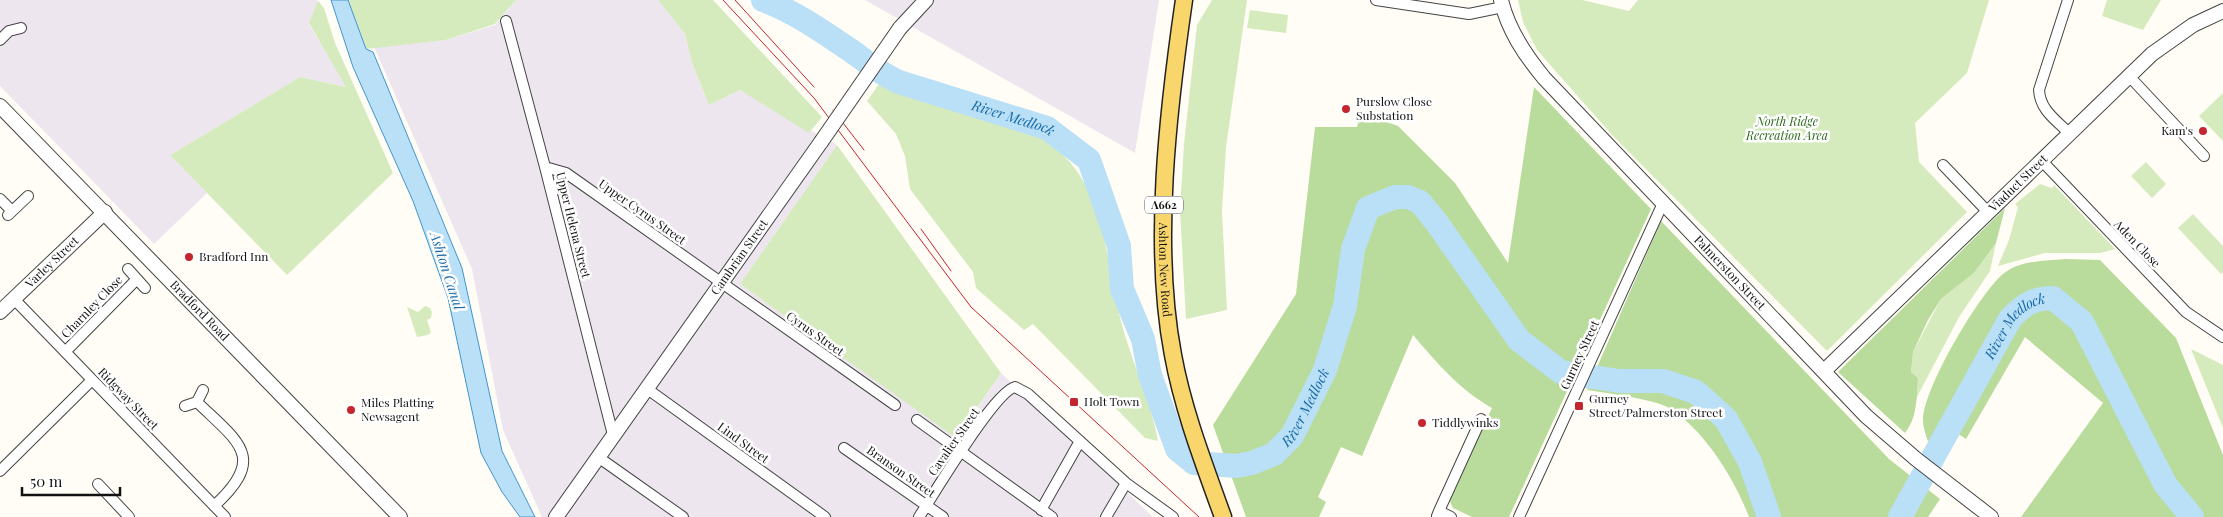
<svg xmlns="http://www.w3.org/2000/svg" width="2223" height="517" viewBox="0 0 2223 517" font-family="'Playfair Display',serif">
	<rect width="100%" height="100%" fill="#fffdf5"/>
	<!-- industrial -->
	<path fill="#eee6ef" d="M0,0H317L318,1L309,24L347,87L300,77L170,155L207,193L154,244L0,86Z
		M516,0H658L685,34L692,63L709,105L740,90L837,145L740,284L957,438L1001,373L1153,517H542L503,430L472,269L374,47L446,40L495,25Z
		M865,0H1159L1135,153Z"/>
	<!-- green -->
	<path fill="#d5ebbd" d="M348,0H516L495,24L446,40L366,49Z
		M658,0H713L822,117L809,133L740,90L709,105L692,63L685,34Z
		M1212,0H1247L1226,147L1222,211L1227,310L1186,319L1180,210L1184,144L1197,25Z
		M1518,0H1582L1629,11L1638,0H1989L1967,73L1915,123L1919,162L1967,212L1827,351L1613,136L1537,50L1523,22Z
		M2107,0H2161L2143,30L2102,16Z
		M318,1L324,8L335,43L393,173L287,275L170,155L300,77L346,87L309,23Z
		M1250,10L1288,15L1286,33L1247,28Z
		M879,84C913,98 948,108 983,118C998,122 1017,124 1031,132C1109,172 1103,255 1123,329C1134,367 1151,402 1158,441L1145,438L1033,324L1024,330L976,288L973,272L910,189L905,156L896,134L867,101Z
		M2223,93V141L2199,116Z
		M837,145L1001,373L956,438L740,284Z
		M2146,162L2166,184L2152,198L2131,176Z
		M2040,184L2052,188L2054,185L2115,249L2100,253H2045L1998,266L2009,240L2018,207L2015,204Z
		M2193,214L2223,246V272L2221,274L2178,228Z
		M1996,243L1990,271L1959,317L1917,397L1918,378L1911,372L1913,352L1941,299L1974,273Z
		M425,306L430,308L432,312L431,318L427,320L431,332L428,335L417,337L407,307L418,312Z
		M2191,349L2223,365V428Z"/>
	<!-- forest -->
	<path fill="#b9dc9c" d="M1534,87L1651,209L1509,517H1472L1453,508L1449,499L1492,408C1460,390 1437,363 1413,335L1362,456L1341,447L1318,497L1326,502L1319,517H1246L1213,425L1296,294L1315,127H1357L1361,113L1398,126L1455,183L1508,263Z
		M2005,208L1996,243L1974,273L1941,299L1928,320L1913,352L1911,372L1918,378C1917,396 1917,419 1905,433L1838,372Z
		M1661,221L1889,459L1940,499L1928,517H1749C1735,480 1704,429 1669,408C1654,399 1606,393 1587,390Z
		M2065,259L2100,260L2176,338L2223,455V517H2203L2173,478L2088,320L2055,291L2025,298L1999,323L1997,343L1960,399L1932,453C1929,443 1923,430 1923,420C1923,389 1979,294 2003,274C2020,260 2045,261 2065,259Z
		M2041,304L2052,307L2075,325L2100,374L2163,486L2187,517H2021L2103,403L2025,337L1966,439L1954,431L2011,327L2026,312Z"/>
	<!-- water -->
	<path fill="#b9e0f7" stroke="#3f96cf" d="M331,0H348L366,49L373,52L462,268L502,451L535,517H520L502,492L481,453L448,298L413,201L353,67Z"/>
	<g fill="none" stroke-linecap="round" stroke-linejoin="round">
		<!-- river -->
		<g stroke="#b9e0f7" stroke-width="24">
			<path id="s1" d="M763,0C791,10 819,29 844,46C863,58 878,73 899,82L1047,128L1089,160L1119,246L1122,289L1143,339L1150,375L1177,449L1194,463L1236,466L1252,463L1274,454L1292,436L1325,370L1345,306L1353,249L1368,208L1395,197H1408L1420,202L1437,223L1519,340L1561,372L1619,381H1663L1696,392L1726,419L1750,462L1769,517"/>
			<path id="s2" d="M1900,517L2010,319C2023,305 2033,298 2053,298L2082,322L2165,484L2192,517"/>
		</g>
		<defs>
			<path id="minor" d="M1376,0L1469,14L1503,7
				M2068,0L2039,90C2040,110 2056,120 2069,133
				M506,21L545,167L613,435
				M0,40L9,31L21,28
				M2129,76L2204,156
				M2041,160L2186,312L2223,337
				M1943,165L1987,211
				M545,167L566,173L895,405
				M0,199L12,211
				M8,215L28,196
				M128,269L145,288
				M14,299L225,517
				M65,352L136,280
				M646,388L825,517
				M197,402C238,442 268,457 214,506
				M185,406L197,402L203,390
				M917,420L1052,517
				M844,448L943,517
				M598,457L683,517
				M0,471L92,380
				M98,484L129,517
				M1041,510L1080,441
				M1439,511L1481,419
				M1437,516L1439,511L1451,517
				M919,517C934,494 994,392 1015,387L1028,394L1126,483L1173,517
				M1106,517L1126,483
				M1519,517L1663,203"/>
			<g id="tertiary">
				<path id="s3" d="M1501,0C1508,30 1525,55 1544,78L1866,416L1916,459L1991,517"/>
				<path d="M900,28L926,0"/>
				<path id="s4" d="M0,106L400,517"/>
				<path id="s5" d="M0,312L105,212"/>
				<path id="s6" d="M1824,371L2152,54L2193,25L2223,11"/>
				<path id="s7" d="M556,517L821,142"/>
			</g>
			<g id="primary">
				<path id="s8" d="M1184,0C1168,110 1152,245 1173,355C1183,410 1204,464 1223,517"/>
			</g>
		</defs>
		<!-- minor casing -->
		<use href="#minor" stroke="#444" stroke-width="12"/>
		<!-- tertiary casing -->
		<use href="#tertiary" stroke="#444" stroke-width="16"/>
		<!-- primary casing -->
		<use href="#primary" stroke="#222" stroke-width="19"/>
		<!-- minor -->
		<use href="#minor" stroke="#fff" stroke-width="10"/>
		<!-- tertiary -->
		<use href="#tertiary" stroke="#fff" stroke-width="14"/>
		<!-- primary -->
		<use href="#primary" stroke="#f9d66b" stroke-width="16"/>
		<!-- tram -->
		<path stroke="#c4262e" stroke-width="1" d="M723,0L814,98L971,307L1199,517
			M735,0L814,87
			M833,110L864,150
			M921,229L951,271"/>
		<defs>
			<path id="tertiary-bridge" d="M821,142L900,28"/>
		</defs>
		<!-- tertiary-bridge casing -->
		<use href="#tertiary-bridge" stroke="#444" stroke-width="16" stroke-linecap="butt"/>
		<!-- tertiary-bridge -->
		<use href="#tertiary-bridge" stroke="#fff" stroke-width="14"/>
	</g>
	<!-- markers -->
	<g fill="#c4262e" stroke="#fff" stroke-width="2">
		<circle cx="1346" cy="109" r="5"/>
		<circle cx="2203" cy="131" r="5"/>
		<circle cx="189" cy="257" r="5"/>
		<rect x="1069" y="397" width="10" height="10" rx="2.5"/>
		<rect x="1574" y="401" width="10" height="10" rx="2.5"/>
		<circle cx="351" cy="410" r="5"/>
		<circle cx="1422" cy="423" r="5"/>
	</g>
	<g text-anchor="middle" stroke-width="5" stroke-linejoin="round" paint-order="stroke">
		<!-- shield labels -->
		<rect fill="#fff" stroke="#585858" stroke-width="1" x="1145" y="196.5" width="38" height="17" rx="4"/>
		<g font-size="11" font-weight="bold" fill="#111">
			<text x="1164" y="209">A662</text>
		</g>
		<!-- poi labels -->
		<g font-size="12" fill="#111" stroke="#fff" text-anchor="start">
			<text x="1356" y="106">Purslow Close<tspan x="1356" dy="14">Substation</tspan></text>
			<text x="2193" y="135" text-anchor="end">Kam's</text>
			<text x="199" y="261">Bradford Inn</text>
			<text x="1589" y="403">Gurney<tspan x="1589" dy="14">Street/Palmerston Street</tspan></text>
			<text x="1084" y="406">Holt Town</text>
			<text x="361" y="407">Miles Platting<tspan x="361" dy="14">Newsagent</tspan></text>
			<text x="1432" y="427">Tiddlywinks</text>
		</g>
		<!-- park labels -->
		<g font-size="12" font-style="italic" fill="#2f6b1f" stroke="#fff">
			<text x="1787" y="126">North Ridge<tspan x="1787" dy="14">Recreation Area</tspan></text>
		</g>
		<!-- street labels -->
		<g font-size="12" fill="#111" stroke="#fff">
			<text dy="4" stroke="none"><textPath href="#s6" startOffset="270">Viaduct Street</textPath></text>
			<text transform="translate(642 212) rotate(35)" y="4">Upper Cyrus Street</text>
			<text transform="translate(573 225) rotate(76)" y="4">Upper Helena Street</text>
			<text transform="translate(2137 244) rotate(46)" y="4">Aden Close</text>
			<text dy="4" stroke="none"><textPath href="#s7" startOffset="318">Cambrian Street</textPath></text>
			<text dy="4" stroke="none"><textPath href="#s5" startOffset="72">Varley Street</textPath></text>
			<text dy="4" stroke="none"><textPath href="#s8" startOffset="271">Ashton New Road</textPath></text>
			<text dy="4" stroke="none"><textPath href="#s3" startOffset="359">Palmerston Street</textPath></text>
			<text transform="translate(92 307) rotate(-46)" y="4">Charnley Close</text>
			<text dy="4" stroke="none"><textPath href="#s4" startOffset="286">Bradford Road</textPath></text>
			<text transform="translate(815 334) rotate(35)" y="4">Cyrus Street</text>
			<text transform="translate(1580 355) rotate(-65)" y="4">Gurney Street</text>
			<text transform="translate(128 399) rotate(46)" y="4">Ridgway Street</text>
			<text transform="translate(954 442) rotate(-55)" y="4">Cavalier Street</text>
			<text transform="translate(743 443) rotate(36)" y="4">Lind Street</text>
			<text transform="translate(901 472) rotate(35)" y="4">Branson Street</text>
		</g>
		<!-- water labels -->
		<g font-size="14" font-style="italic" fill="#1768a6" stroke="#fff">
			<text dy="5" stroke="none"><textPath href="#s1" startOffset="279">River Medlock</textPath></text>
			<text transform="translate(447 271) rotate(72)" y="5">Ashton Canal</text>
			<text dy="5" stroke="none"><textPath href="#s2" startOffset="225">River Medlock</textPath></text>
			<text dy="5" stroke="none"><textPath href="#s1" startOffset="832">River Medlock</textPath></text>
		</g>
	</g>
	<!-- scale -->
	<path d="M22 487v8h98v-8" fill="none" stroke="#111111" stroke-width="2.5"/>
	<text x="30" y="487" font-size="15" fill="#111111" stroke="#ffffff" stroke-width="4" paint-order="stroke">50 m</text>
</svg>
